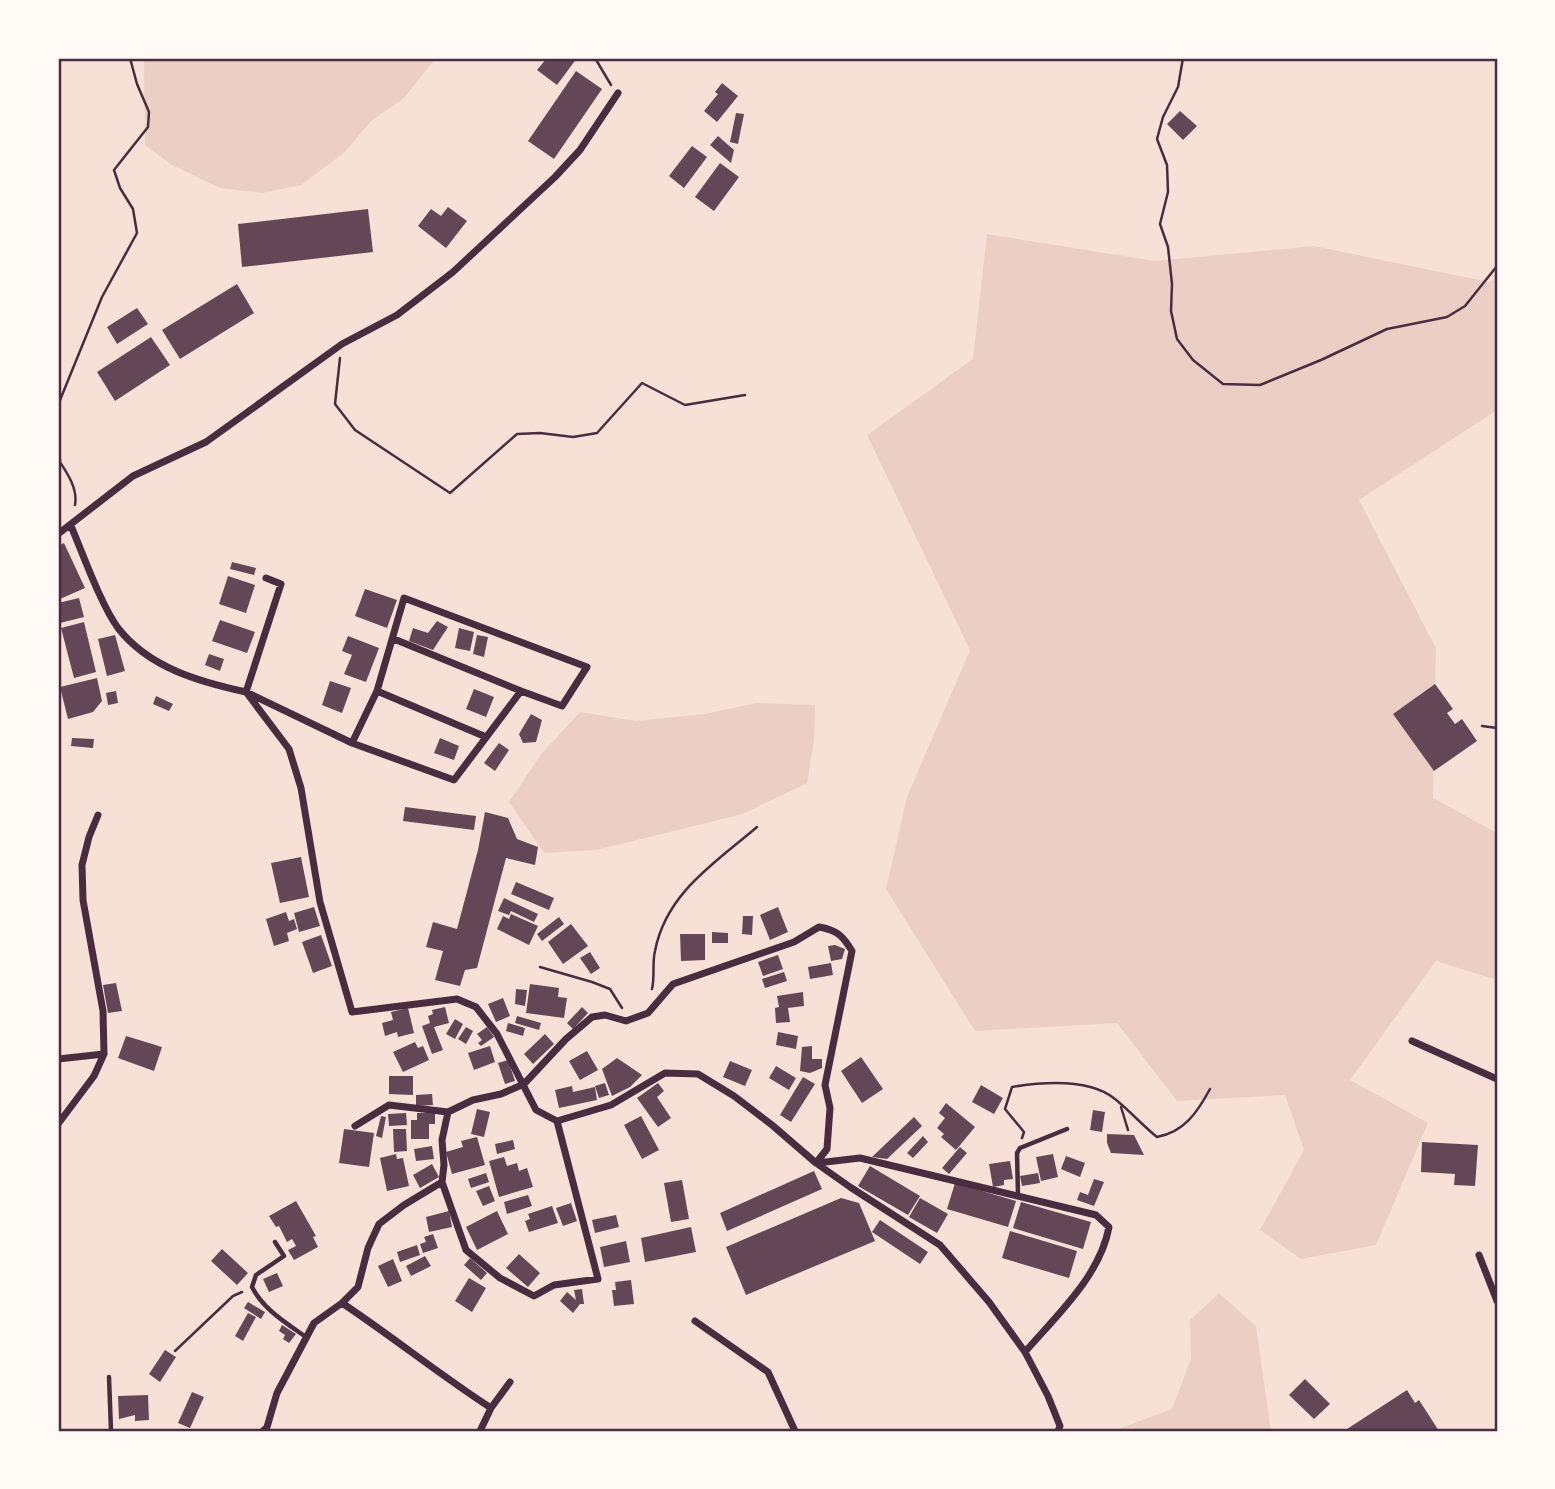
<svg xmlns="http://www.w3.org/2000/svg" width="1555" height="1489" viewBox="0 0 1555 1489" font-family="'Varela Round',sans-serif">
	<rect width="100%" height="100%" fill="#f7e1d7"/>
	<!-- green -->
	<path fill="#ebcfc5" d="M144,58H436L403,99L371,121L344,153L301,185L262,193L220,188L172,165L145,145Z
		M987,234L1155,261L1314,246L1489,282L1497,278V410L1359,500L1436,648L1433,798L1497,833V980L1436,961L1350,1080L1428,1123L1376,1245L1301,1259L1260,1230L1304,1150L1285,1095L1177,1101L1117,1023L975,1031L886,889L907,797L970,650L867,435L973,359Z
		M756,703L815,705L814,742L807,783L743,814L596,850L544,853L509,802L542,753L580,712L636,721L705,714Z
		M1219,1293L1256,1326L1271,1431H1113L1172,1409L1191,1359L1190,1320Z"/>
	<!-- building -->
	<path fill="#644757" d="M547,58H577L557,85L537,70Z
		M576,71L602,89L554,159L528,141Z
		M722,83L738,96L717,122L704,111L718,94L715,92Z
		M1180,111L1197,126L1183,140L1167,124Z
		M736,113L744,114L738,144L730,142Z
		M718,136L734,150L731,163L710,145Z
		M692,146L707,157L684,188L669,176Z
		M720,163L739,177L714,211L695,197Z
		M448,207L467,221L446,248L418,226L431,209L441,216Z
		M368,209L373,252L242,267L238,224Z
		M237,284L254,313L180,359L162,330Z
		M137,308L148,324L117,344L107,327Z
		M151,337L170,365L115,401L97,372Z
		M64,543L85,588L60,599L58,594V546Z
		M232,562L256,568L254,575L230,569Z
		M228,576L255,585L246,613L219,604Z
		M365,589L397,600L387,628L355,616Z
		M79,598L84,617L60,623L58,603Z
		M220,620L255,632L247,653L212,641Z
		M437,621L448,627L433,650L409,641L413,628L428,633Z
		M84,622L96,672L74,678L61,628Z
		M459,628L474,632L470,651L455,648Z
		M115,635L125,671L107,676L98,639Z
		M477,635L488,637L484,657L473,654Z
		M348,636L379,648L366,682L344,674L352,655L342,651Z
		M209,654L224,659L220,671L205,665Z
		M97,678L102,701L93,712L68,719L60,687Z
		M330,681L351,688L342,713L322,705Z
		M1435,684L1453,709L1447,713L1455,724L1462,719L1477,741L1434,771L1393,714Z
		M474,689L494,697L486,717L466,709Z
		M116,691L118,703L108,705L106,693Z
		M156,696L173,704L169,711L153,704Z
		M531,714L542,720L536,742L523,743L519,734Z
		M72,738L94,739L93,748L71,746Z
		M440,738L459,746L454,760L434,753Z
		M499,743L509,750L495,771L484,763Z
		M405,807L476,816L474,830L403,821Z
		M485,812L508,818L517,839L538,847L535,865L506,858L477,968L465,970L460,986L435,980L443,951L426,947L433,922L457,929L478,850Z
		M301,857L309,897L280,903L271,863Z
		M516,882L554,898L549,910L511,894Z
		M504,898L538,914L534,922L511,911L509,915L498,911Z
		M314,907L320,926L299,932L294,913Z
		M778,907L788,932L770,940L760,915Z
		M286,912L289,921L294,919L297,929L287,933L289,941L274,946L266,919Z
		M511,914L538,926L529,945L497,929L503,916L509,919Z
		M743,916H753L752,935L742,934Z
		M559,917L564,924L542,941L537,934Z
		M571,924L588,946L563,964L548,942Z
		M712,932L728,933V943H712Z
		M680,934H705V960L681,961Z
		M321,935L332,966L313,973L302,942Z
		M835,945L845,949L842,959L831,961L828,946Z
		M590,952L600,968L591,974L580,958Z
		M778,955L783,969L763,976L758,962Z
		M831,963L833,975L810,979L808,967Z
		M784,972L787,981L765,988L762,979Z
		M116,983L122,1011L108,1013L103,985Z
		M530,984L559,988L558,997L567,998L564,1018L526,1013Z
		M516,989L527,990L525,1006L515,1004Z
		M803,992L804,1006L788,1008L790,1022L776,1023L775,1008L779,1007L777,996Z
		M503,998L510,1016L496,1022L488,1004Z
		M445,1007L449,1023L434,1027L443,1050L432,1054L422,1026L430,1023L428,1016L433,1014L432,1010Z
		M582,1007L588,1013L573,1029L567,1023Z
		M408,1008L414,1033L398,1037L397,1032L385,1036L382,1023L393,1020L391,1012Z
		M517,1016L541,1023L539,1030L515,1023Z
		M455,1019L463,1024L455,1039L446,1034Z
		M508,1023L525,1028L523,1036L506,1031Z
		M466,1027L473,1031L466,1044L458,1039Z
		M487,1027L494,1037L481,1046L478,1043L482,1040L477,1034Z
		M778,1032L798,1036L796,1049L776,1045Z
		M545,1034L554,1044L533,1064L524,1054Z
		M126,1036L162,1047L154,1071L118,1058Z
		M415,1042L418,1048L423,1046L429,1060L403,1072L393,1052Z
		M490,1046L495,1062L474,1070L468,1053Z
		M812,1046V1059H822V1068L810,1073L800,1071L802,1047Z
		M587,1051L598,1070L580,1080L569,1061Z
		M861,1057L883,1089L862,1103L841,1071Z
		M617,1058L642,1075L630,1087L612,1096L602,1069Z
		M508,1060L515,1081L505,1084L498,1063Z
		M730,1061L752,1070L745,1086L723,1077Z
		M776,1066L796,1078L789,1090L769,1078Z
		M389,1076H413V1095L389,1094Z
		M803,1077L815,1084L791,1122L780,1115Z
		M605,1083L609,1095L599,1098L595,1086Z
		M658,1083L664,1091L657,1097L671,1118L658,1127L637,1098Z
		M981,1085L1003,1098L994,1114L972,1102Z
		M572,1086L573,1092L595,1087L597,1100L559,1108L555,1090Z
		M432,1094L433,1105L416,1106V1095Z
		M946,1103L975,1127L956,1150L941,1137L944,1134L937,1128L945,1118L939,1113Z
		M477,1109L490,1112L484,1137L471,1134Z
		M1093,1110L1105,1112L1102,1132L1090,1130Z
		M406,1113L407,1125L389,1126L388,1114Z
		M417,1113H435V1124H429V1139H411V1120H417Z
		M381,1116L386,1117L382,1138L376,1136Z
		M641,1116L659,1150L642,1159L624,1125Z
		M914,1117L922,1126L887,1159L872,1157Z
		M344,1129L374,1133L369,1167L339,1163Z
		M393,1129H406L407,1151L394,1152Z
		M1107,1134L1134,1135L1144,1155L1111,1153L1107,1143Z
		M923,1136L928,1142L913,1158L907,1153Z
		M477,1137L485,1165L452,1174L446,1152L463,1147L461,1141Z
		M513,1140L515,1149L497,1154L495,1144Z
		M1422,1142L1478,1145L1475,1186L1454,1185L1455,1174L1421,1172Z
		M432,1146L434,1159L416,1161L414,1149Z
		M960,1147L967,1153L949,1174L942,1168Z
		M396,1154L397,1159L403,1158L409,1186L387,1191L380,1158Z
		M1053,1154L1058,1177L1041,1181L1036,1157Z
		M1066,1156L1085,1163L1080,1177L1061,1169Z
		M504,1157L507,1166L517,1163L519,1171L527,1168L533,1187L499,1197L489,1161Z
		M1010,1161L1013,1179L1004,1180V1185L993,1187L989,1164Z
		M432,1164L439,1177L420,1188L413,1175Z
		M870,1166L920,1196L908,1215L858,1186Z
		M814,1171L822,1189L727,1231L720,1213Z
		M486,1173L489,1182L471,1188L468,1179Z
		M1038,1173L1040,1183L1022,1186L1020,1176Z
		M1094,1179L1104,1182L1094,1206L1077,1200L1080,1192L1088,1195Z
		M682,1180L689,1219L671,1222L664,1183Z
		M955,1183L1016,1201L1008,1227L947,1209Z
		M489,1186L495,1201L483,1206L476,1191Z
		M528,1195L532,1206L507,1214L504,1202Z
		M841,1198L859,1203L875,1241L746,1295L726,1247Z
		M920,1198L948,1214L937,1233L909,1217Z
		M296,1201L316,1236L313,1237L318,1247L294,1260L288,1250L296,1246L292,1239L287,1242L279,1226L276,1227L269,1216Z
		M1021,1202L1091,1222L1083,1249L1013,1228Z
		M571,1203L577,1221L563,1226L556,1208Z
		M552,1206L558,1223L529,1232L525,1221L530,1219L528,1214Z
		M449,1211L452,1227L429,1232L426,1217Z
		M497,1211L508,1234L477,1250L466,1227Z
		M616,1215L619,1227L595,1233L592,1220Z
		M880,1220L928,1252L920,1264L872,1232Z
		M691,1227L696,1252L645,1262L641,1238Z
		M1010,1231L1077,1251L1069,1278L1002,1258Z
		M433,1234L438,1248L423,1253L420,1244L426,1242L424,1237Z
		M626,1241L630,1262L604,1267L600,1247Z
		M417,1245L420,1255L400,1262L397,1252Z
		M222,1249L248,1273L237,1285L211,1261Z
		M519,1254L540,1273L528,1287L506,1268Z
		M425,1256L431,1266L411,1276L406,1266Z
		M470,1258L487,1273L481,1280L464,1265Z
		M393,1259L402,1281L388,1287L378,1266Z
		M277,1273L283,1286L269,1292L263,1279Z
		M469,1278L486,1288L472,1312L455,1301Z
		M631,1280L634,1304L614,1306L612,1290H616L615,1282Z
		M582,1289L584,1304H580L573,1313L560,1301L567,1292L576,1300L574,1290Z
		M248,1302L265,1312L261,1319L244,1308Z
		M248,1313L256,1317L243,1341L235,1336Z
		M282,1325L296,1334L289,1343L283,1339L285,1335L279,1331Z
		M165,1350L176,1357L160,1382L149,1374Z
		M1305,1379L1330,1404L1314,1419L1289,1395Z
		M1407,1390L1415,1403L1419,1400L1439,1431H1344Z
		M192,1392L204,1397L190,1428L178,1423Z
		M148,1395L149,1420L135,1421V1415L119,1419L118,1396Z"/>
	<g fill="none" stroke-linecap="round" stroke-linejoin="round">
		<!-- path -->
		<path stroke="#4a2c40" stroke-width="2.5" d="M595,58L611,85
			M1183,58L1178,87L1163,117L1157,139L1167,165L1168,192L1160,224L1168,247L1172,284L1171,311L1177,339L1193,360L1223,384L1260,385L1321,360L1387,329L1447,317L1465,306L1497,266
			M340,358L335,404L355,430L450,493L517,434L540,433L573,437L597,433L642,383L685,405L745,395
			M58,405L102,297L137,233L133,209L120,188L114,170L148,127L149,112L137,84L130,58
			M58,450L60,460
			M58,459C67,473 78,488 75,505
			M1482,726L1497,728
			M540,967L592,982L610,989L622,1008
			M652,989C655,977 652,963 655,951C666,893 715,863 757,827
			M1121,1107L1128,1130
			M1022,1138L1024,1132L1005,1109L1012,1087C1043,1082 1089,1078 1115,1099C1130,1111 1142,1125 1157,1137C1184,1132 1197,1113 1210,1089
			M175,1351L233,1296L242,1292"/>
		<!-- service -->
		<path stroke="#4a2c40" stroke-width="4.5" d="M1018,1195L1017,1153L1020,1148L1067,1129
			M275,1242L284,1256L256,1275L252,1287C263,1309 286,1323 306,1337
			M109,1377L111,1431"/>
		<!-- minor -->
		<path stroke="#4a2c40" stroke-width="7" d="M71,526C83,554 101,605 118,628C149,668 200,682 246,692L289,749L301,788L320,902L352,1012L457,999L476,1007L497,1034L536,1110L557,1121L611,1105L665,1073L698,1074L734,1096L772,1125L816,1163L850,1187L940,1245L989,1302L1025,1352L1048,1396L1060,1426L1058,1431
			M58,534L133,476L206,442L342,344L397,315L453,272L555,177L580,150L618,93
			M266,578L281,584L246,692L352,743L454,780L521,691L562,706L587,667L404,598L377,691L352,743
			M394,639L521,691
			M377,691L486,737
			M1412,1041L1497,1079
			M58,1059L104,1054L103,1011L83,900L82,865L89,837L98,815
			M557,1121L598,1279L554,1285L534,1296L500,1278L466,1250L442,1182L444,1165L442,1140L448,1112L473,1100L501,1094L524,1084L566,1039L592,1017L605,1015L626,1021L648,1013L673,984L794,942L819,927C837,930 843,936 852,951L825,1085L830,1108L827,1149L816,1163
			M58,1124L94,1076L104,1054
			M355,1126L389,1105L448,1112
			M817,1163L860,1158L1096,1215L1109,1227C1100,1276 1057,1315 1025,1352
			M1479,1255L1497,1301
			M342,1303C393,1337 440,1375 491,1408L510,1382
			M695,1321L768,1372L795,1431
			M263,1431L267,1427L277,1393L314,1323L342,1303L358,1287L368,1248L379,1224L404,1205L442,1182
			M480,1431L491,1408"/>
	</g>
	<!-- border -->
	<rect width="1555" height="1489" fill="none" stroke="#fffaf5" stroke-width="119"/>
	<rect x="60" y="60" width="1436" height="1370" fill="none" stroke="#4a2c40" stroke-width="2.5"/>
</svg>
